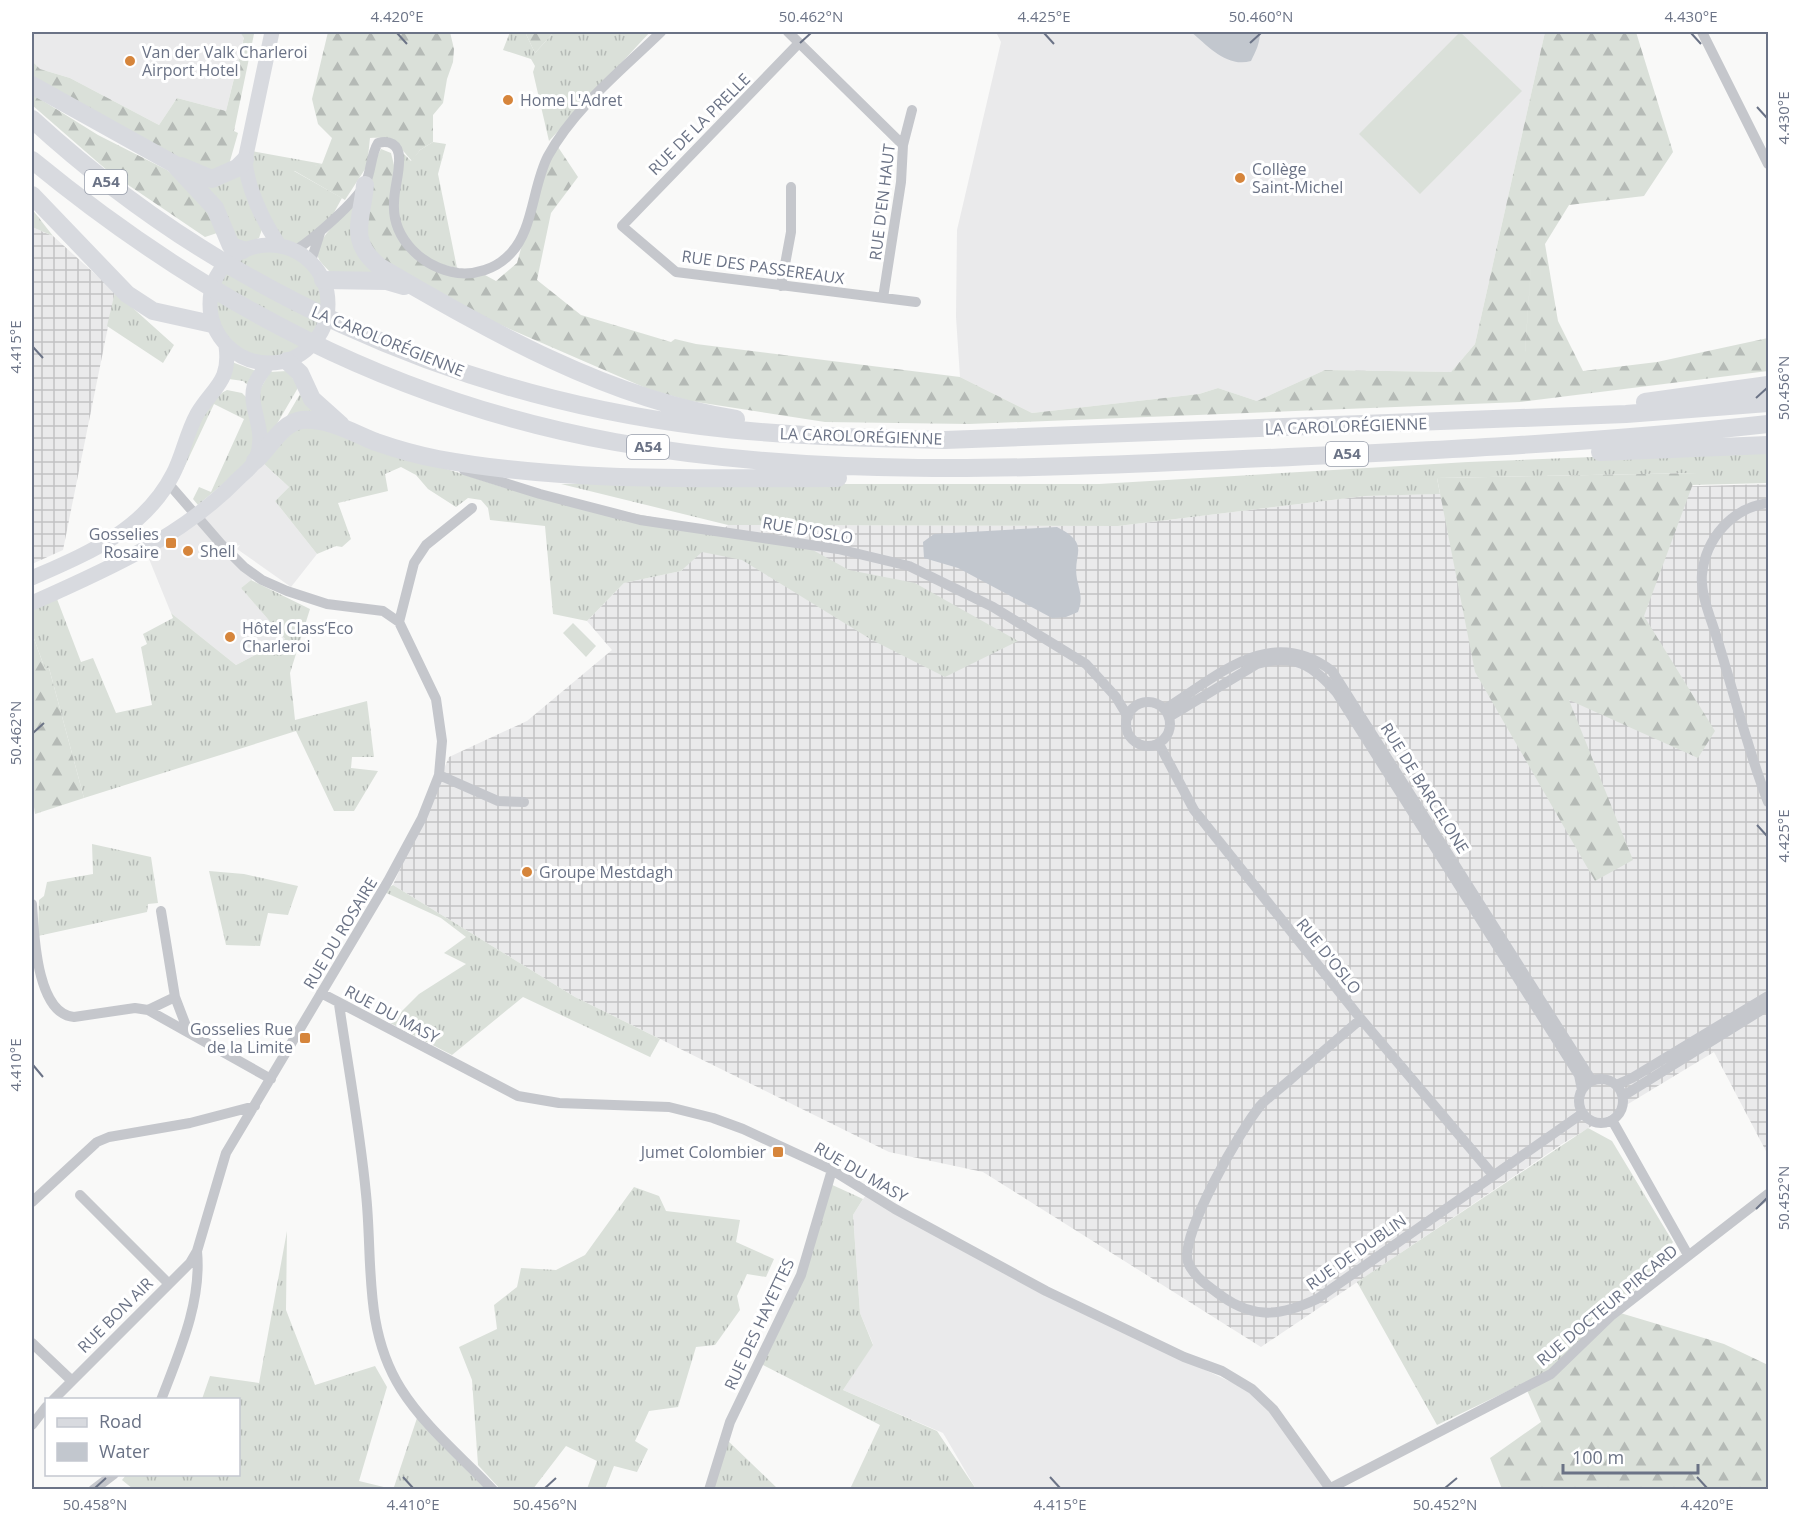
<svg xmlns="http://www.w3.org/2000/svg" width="1800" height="1521" viewBox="0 0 1800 1521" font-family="'Open Sans',sans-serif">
	<defs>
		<pattern id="industrial-grid" width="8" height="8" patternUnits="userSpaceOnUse" patternTransform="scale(1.5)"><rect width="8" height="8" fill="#eaeaeb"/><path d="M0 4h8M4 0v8" fill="none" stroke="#c2c2c4"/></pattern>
		<pattern id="grass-tufts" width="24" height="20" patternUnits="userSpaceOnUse" patternTransform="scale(1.5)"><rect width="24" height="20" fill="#dae0d9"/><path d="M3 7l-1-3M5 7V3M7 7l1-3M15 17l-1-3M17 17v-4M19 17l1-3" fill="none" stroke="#b5bab6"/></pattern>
		<pattern id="forest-firs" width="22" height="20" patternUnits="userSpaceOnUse" patternTransform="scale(1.5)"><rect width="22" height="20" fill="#dae0d9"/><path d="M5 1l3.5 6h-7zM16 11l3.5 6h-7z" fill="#b5bab6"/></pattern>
	</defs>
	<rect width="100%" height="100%" fill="#f9f9f8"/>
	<!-- built -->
	<path fill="#eaeaeb" d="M32,32H240L244,37L226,111L177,98L159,125L70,78L40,69L32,61Z
		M996,32H1545L1475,344L1451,372L1325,370L1257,401L1218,388L1199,394L1032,413L960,377L956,317L957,230L1001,42Z
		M262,462L289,487L275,501L317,554L291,587L237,549L240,545L226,548L256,576L241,588L285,639L236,665L171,613L147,554Z
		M867,1193L1203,1369L1259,1395L1327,1490L976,1489L943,1433L843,1390L873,1344L860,1313L853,1215Z"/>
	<!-- industrial -->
	<path fill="url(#industrial-grid)" d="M32,227L53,236L115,292L63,550L32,564Z
		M1768,484V1155L1714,1052L1562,1144L1261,1347L983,1172L889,1152L575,997L393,885L449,757L527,721L612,650L587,621L624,583L681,571L728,525L1118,526L1365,496Z"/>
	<!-- grass -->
	<path fill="url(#grass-tufts)" d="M510,32H525L535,53L554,32H650L549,141L533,72L535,66L531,59L503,50Z
		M433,142L446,144L438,174L457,268C446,265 431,263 421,258C393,243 396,173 394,144L411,161L420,150Z
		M246,150L323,164L294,171L342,198L330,220L307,243L286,246C364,279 318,388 246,359C231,353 218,339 212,324C202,297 218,262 243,250C254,245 267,245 279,245L263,222Z
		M240,169L262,229L259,238L243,245H233L187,174Z
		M359,201L383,273L330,272C326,267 320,263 318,257C314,239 347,212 359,201Z
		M32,209L53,236L32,227Z
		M115,292L174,345L163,363L107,326Z
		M232,362L256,371L250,387L243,381L229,379Z
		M287,371L299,386L267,441L258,393L270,372Z
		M303,389L320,414L283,423Z
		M227,390L242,393L248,399L255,448L244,466L198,505L193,499L199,487L211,492L244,419L214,404L183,470L182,469C189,444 202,402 227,390Z
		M312,425L502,487L811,549L849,570L915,583L1018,641L945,677L872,640L742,560L702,552L681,571L624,583L587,621L553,614L545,526L490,520L488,508L481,500L468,498L456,507L428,489L416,475L401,467L385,474L388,491L338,503L351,539L342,547L336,546L317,554L275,501L289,487L262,462L298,427Z
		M1768,450V483L1692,485L1696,473L1437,478L1440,494L1365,496L1118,526L728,525L561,484H1099L1468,462Z
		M251,580L310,609L290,673L295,720L367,701L374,757H352L351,768L378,771L354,811H334L296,731L84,798L49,668L45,669L32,633V610L57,599L81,662L93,658L116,713L152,705L141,647L147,644L143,634L173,618L171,613L236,665L285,639L241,588Z
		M92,844L151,857L158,903L148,904L147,912L38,936L39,900L44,896L47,882L93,874Z
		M209,871L244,874L298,886L288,915L268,913L260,946L226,945Z
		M393,885L575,997L660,1039L650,1057L523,997L452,1055L390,1023L419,994L466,964L444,953L466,937L441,918L382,891Z
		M1588,1128L1612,1141L1673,1242L1651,1273L1564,1364L1437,1425L1357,1282Z
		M828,1183L863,1199L853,1215L860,1313L873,1345L843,1390L937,1431L976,1489H850L880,1425L759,1363L804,1266Z
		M634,1187L659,1196L666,1211L740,1220L736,1242L774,1259L766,1277L747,1274L737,1296L740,1310L715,1345L696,1347L678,1407L649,1411L635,1441L648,1449L637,1472L614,1466L605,1489H587L597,1461L566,1446L533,1489H500L478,1465L472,1380L459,1347L497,1329L494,1305L517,1287L521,1268L556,1270L585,1255Z
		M287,1231L286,1310L315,1385L375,1366L387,1387L359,1481L392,1489H133L122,1480L126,1475L238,1474V1400L202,1399L210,1376L259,1383Z
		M419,1412L493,1490H393Z
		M725,1438L778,1489L708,1490Z"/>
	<!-- forest -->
	<path fill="url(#forest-firs)" fill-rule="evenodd" d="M240,32L254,34L234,131L238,133L228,168L198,172L32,85V61L40,69L70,78L159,125L177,98L226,111L244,38Z
		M328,32H450L454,49L453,62L447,79L443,103L433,115V142L420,150L412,161C397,144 395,136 370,138L367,166L345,200L293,170L322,164L332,138L318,124L312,99Z
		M525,32H554L535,53Z
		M1545,32H1636L1673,152L1644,196L1569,205L1545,244L1558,321L1583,371L1657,362L1768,338V371L1521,402L969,424L825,422L690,401L648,389L420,290L363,250L367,176L381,149L391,153L397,177L401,240L424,265L485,275L496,281L517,263L538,187L556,144L578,177L551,213L537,280L581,315L671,342L675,339L696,344L960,377L1032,413L1199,394L1218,388L1257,401L1325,370L1451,372L1475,344ZM1533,240L1525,351V352Z
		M32,94L98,135L167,170L203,200L217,233L205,237L109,172L32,105Z
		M1697,473L1644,616L1715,731L1698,758L1569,700L1633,860L1595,881L1475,672L1437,478Z
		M32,633L45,669L49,668L84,798L35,814L32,793Z
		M1617,1312L1724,1344L1768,1365V1489H1502L1490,1458L1541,1422L1526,1388L1564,1364Z"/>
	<!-- garden -->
	<path fill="#dae0d9" d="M1460,32L1522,91L1420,194L1359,134Z
		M573,623L596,646L586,657L563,633Z"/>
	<!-- water -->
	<path fill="#c2c7ce" d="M1191,32H1260C1260,43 1256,51 1251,61C1227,68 1208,46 1191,32Z
		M1057,527C1092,545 1072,553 1077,579C1080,593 1083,598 1078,612L1066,617L1052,618L958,568L924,558L923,542L934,534Z"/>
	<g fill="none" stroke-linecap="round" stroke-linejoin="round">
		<!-- minor -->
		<path stroke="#c5c7cc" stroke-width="10" d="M788,32L903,145
			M1702,32L1768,164
			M799,43L622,226L676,272L916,302
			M296,250C313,239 356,202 365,184C372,171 370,156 378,143C389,140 399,144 399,158C400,173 394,188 394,203C392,239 423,268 458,273C475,275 495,269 508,256C534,232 532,186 548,156C574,108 622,70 661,32
			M311,261L320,233
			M781,286L791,232V187
			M883,298L901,182L903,145L912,110
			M464,470L540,494L640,520L838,549L909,566L993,607L1086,664L1116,697L1128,717
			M1768,503C1732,508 1706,538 1702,574C1700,596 1713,623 1719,645C1735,697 1748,751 1768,802
			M399,622L414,563L426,545L472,508
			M1126 724a22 22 0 1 1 44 0a22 22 0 1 1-44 0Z
			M1165,709C1218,676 1270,624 1332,671L1592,1081
			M1169,717L1257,664C1294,653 1313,665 1337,693L1579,1075L1582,1090
			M1159,744L1194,810L1361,1019L1493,1175
			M439,775L498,801L524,802
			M32,904C34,932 36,1014 74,1017L135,1008L148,1010L271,1079
			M161,911L175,997L188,1031
			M321,993L518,1096L559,1103L669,1107L713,1118L743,1129L832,1170L895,1209L1046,1291L1184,1357L1222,1371L1252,1389L1273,1409L1331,1490
			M339,1004C348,1067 360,1130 366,1194C373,1260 363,1329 401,1389C425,1427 462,1457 493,1490
			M148,1010L175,997
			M1361,1019C1338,1039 1314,1059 1291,1079C1281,1088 1269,1096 1260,1106C1241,1129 1179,1236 1188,1262C1193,1277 1211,1288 1223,1297C1256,1320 1283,1315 1317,1299L1583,1113
			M1579 1101a22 22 0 1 1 44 0a22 22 0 1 1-44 0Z
			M1616,1085L1632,1078L1768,996
			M1623,1096L1768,1006
			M1612,1120L1688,1255
			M80,1195L168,1283
			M32,1202L97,1142L109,1137L190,1123L255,1106
			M32,1343L71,1380
			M53,1400L190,1263L197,1251L226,1153L388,881L422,818L439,775L442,741L436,699L399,622L383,611L327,604L287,591L262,580L244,567L221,544L168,483
			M161,1400C179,1353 202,1302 197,1251
			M32,1425L46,1407
			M93,1490L114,1474
			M709,1490L730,1422L801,1275L832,1170
			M1327,1490L1551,1374L1612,1315L1768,1194"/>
		<!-- secondary -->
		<path stroke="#d8dadf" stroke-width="15" d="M272,32L245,160C247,187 263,222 279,245
			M210 304a59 59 0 1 1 118 0a59 59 0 1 1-118 0Z
			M32,578C86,554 144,531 173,474C183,455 186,434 197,414C213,387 231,382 226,346
			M32,603C104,571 182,537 238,479C244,473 253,467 256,459C268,430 248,409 254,387C256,379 263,371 268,364"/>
		<!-- motorway -->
		<path stroke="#d8dadf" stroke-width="18" d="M32,85L174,164L215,208L231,246L243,250
			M32,119C216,288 453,396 701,426C782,436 864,438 945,440L1626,414L1768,403
			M32,160C205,302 393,402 615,442C816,478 1020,469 1223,460C1406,452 1587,444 1768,424
			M181,166L212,179L237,168L245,160
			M365,185C362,220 347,241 380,267C490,331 608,399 736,419
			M32,195L127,294L153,311L212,324
			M323,280L387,281L404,286
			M287,361L300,373L312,399L341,425
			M1645,402L1768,385
			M1600,452L1768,445
			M255,461C269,449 282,422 302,420C328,418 353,433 376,442C396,449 417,455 438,459C569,483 706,478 838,478"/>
	</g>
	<!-- ticks -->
	<path fill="none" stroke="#6b7386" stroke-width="2" d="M397,33L407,44M1044,33L1054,44M1691,33L1701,44M800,43L811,33M1250,43L1261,33M1757,107L1767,118M33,347L43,358M1756,398L1767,388M33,733L44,723M1757,825L1767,836M33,1065L43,1077M1756,1209L1767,1198M403,1477L413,1488M1050,1477L1060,1488M1697,1477L1707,1488M95,1488L106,1478M545,1488L556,1478M1445,1488L1457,1478"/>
	<!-- markers -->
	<g fill="#d6853b" stroke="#fff" stroke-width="2">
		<circle cx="130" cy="61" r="6"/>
		<circle cx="508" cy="100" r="6"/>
		<circle cx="1240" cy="178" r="6"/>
		<rect x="165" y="537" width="12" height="12" rx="3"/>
		<circle cx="188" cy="551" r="6"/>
		<circle cx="230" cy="637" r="6"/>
		<circle cx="527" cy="872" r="6"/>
		<rect x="299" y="1032" width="12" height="12" rx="3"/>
		<rect x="772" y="1146" width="12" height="12" rx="3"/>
	</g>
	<g text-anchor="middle" stroke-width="6" stroke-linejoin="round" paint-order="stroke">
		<!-- shield labels -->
		<g fill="#fff" stroke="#979daa" stroke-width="1.5">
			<rect x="85" y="170" width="42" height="24" rx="4.5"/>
			<rect x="627" y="435" width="42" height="24" rx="4.5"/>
			<rect x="1326" y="442" width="42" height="24" rx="4.5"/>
		</g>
		<g font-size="15" font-weight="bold" fill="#6b7386">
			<text x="106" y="187">A54</text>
			<text x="648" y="452">A54</text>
			<text x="1347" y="459">A54</text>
		</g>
		<!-- poi labels -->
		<g font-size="16" fill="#6b7386" stroke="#fff" text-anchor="start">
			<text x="142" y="58">Van der Valk Charleroi<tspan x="142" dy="18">Airport Hotel</tspan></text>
			<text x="520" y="106">Home L'Adret</text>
			<text x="1252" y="175">Collège<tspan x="1252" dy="18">Saint-Michel</tspan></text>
			<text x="159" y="540" text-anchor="end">Gosselies<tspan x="159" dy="18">Rosaire</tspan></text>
			<text x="200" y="557">Shell</text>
			<text x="242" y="634">Hôtel Class‘Eco<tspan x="242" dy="18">Charleroi</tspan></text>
			<text x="539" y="878">Groupe Mestdagh</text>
			<text x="293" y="1035" text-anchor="end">Gosselies Rue<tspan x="293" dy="18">de la Limite</tspan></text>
			<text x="766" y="1158" text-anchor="end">Jumet Colombier</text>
		</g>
		<!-- street labels -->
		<g font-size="16" fill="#6b7386" stroke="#fff">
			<text transform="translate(699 124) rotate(-45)" y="6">RUE DE LA PRELLE</text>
			<text transform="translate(882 202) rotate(-83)" y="6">RUE D'EN HAUT</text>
			<text transform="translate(763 267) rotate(8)" y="6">RUE DES PASSEREAUX</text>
			<text transform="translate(388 341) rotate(22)" y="6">LA CAROLORÉGIENNE</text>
			<text transform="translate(1346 426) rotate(-2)" y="6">LA CAROLORÉGIENNE</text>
			<text transform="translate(861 436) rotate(2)" y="6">LA CAROLORÉGIENNE</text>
			<text transform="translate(808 530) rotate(10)" y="6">RUE D'OSLO</text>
			<text transform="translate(1425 788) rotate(58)" y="6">RUE DE BARCELONE</text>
			<text transform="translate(340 933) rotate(-59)" y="6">RUE DU ROSAIRE</text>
			<text transform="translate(1329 956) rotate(51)" y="6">RUE D'OSLO</text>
			<text transform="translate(392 1014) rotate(28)" y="6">RUE DU MASY</text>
			<text transform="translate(861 1172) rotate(30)" y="6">RUE DU MASY</text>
			<text transform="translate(1356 1252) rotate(-35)" y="6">RUE DE DUBLIN</text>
			<text transform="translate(1607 1305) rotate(-40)" y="6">RUE DOCTEUR PIRCARD</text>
			<text transform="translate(115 1315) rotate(-45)" y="6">RUE BON AIR</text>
			<text transform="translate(759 1324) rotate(-65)" y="6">RUE DES HAYETTES</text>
		</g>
	</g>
	<!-- border -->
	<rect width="1800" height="1521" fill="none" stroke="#ffffff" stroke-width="66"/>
	<!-- legend -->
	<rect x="45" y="1398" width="195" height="78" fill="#ffffff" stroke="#c4c7cf" stroke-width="1.5"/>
	<rect x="57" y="1418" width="30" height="9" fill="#d8dadf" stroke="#c4c7cf" stroke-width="1.5"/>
	<text x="99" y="1428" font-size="18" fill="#6b7386">Road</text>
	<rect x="57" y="1443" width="30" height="18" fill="#c2c7ce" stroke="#c4c7cf" stroke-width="1.5"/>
	<text x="99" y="1458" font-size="18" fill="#6b7386">Water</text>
	<!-- scale -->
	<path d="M1563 1464v9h135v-9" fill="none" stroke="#6b7386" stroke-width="3"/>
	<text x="1572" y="1464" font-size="18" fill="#6b7386" stroke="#ffffff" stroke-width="4.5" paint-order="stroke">100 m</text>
	<rect x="33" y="33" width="1734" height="1455" fill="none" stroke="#6b7386" stroke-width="2"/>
	<g font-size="15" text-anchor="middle" fill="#6b7386">
		<text x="397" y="22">4.420°E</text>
		<text x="811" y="22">50.462°N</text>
		<text x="1044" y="22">4.425°E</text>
		<text x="1261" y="22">50.460°N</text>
		<text x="1691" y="22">4.430°E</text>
		<text transform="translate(1784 118) rotate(-90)" y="5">4.430°E</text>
		<text transform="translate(16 347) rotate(-90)" y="5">4.415°E</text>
		<text transform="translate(1784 388) rotate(-90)" y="5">50.456°N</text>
		<text transform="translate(16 733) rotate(-90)" y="5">50.462°N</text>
		<text transform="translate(1784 836) rotate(-90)" y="5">4.425°E</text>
		<text transform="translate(16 1065) rotate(-90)" y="5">4.410°E</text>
		<text transform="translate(1784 1198) rotate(-90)" y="5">50.452°N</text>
		<text x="95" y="1510">50.458°N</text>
		<text x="413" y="1510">4.410°E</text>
		<text x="545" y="1510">50.456°N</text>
		<text x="1060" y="1510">4.415°E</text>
		<text x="1445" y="1510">50.452°N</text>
		<text x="1707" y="1510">4.420°E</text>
	</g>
</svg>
